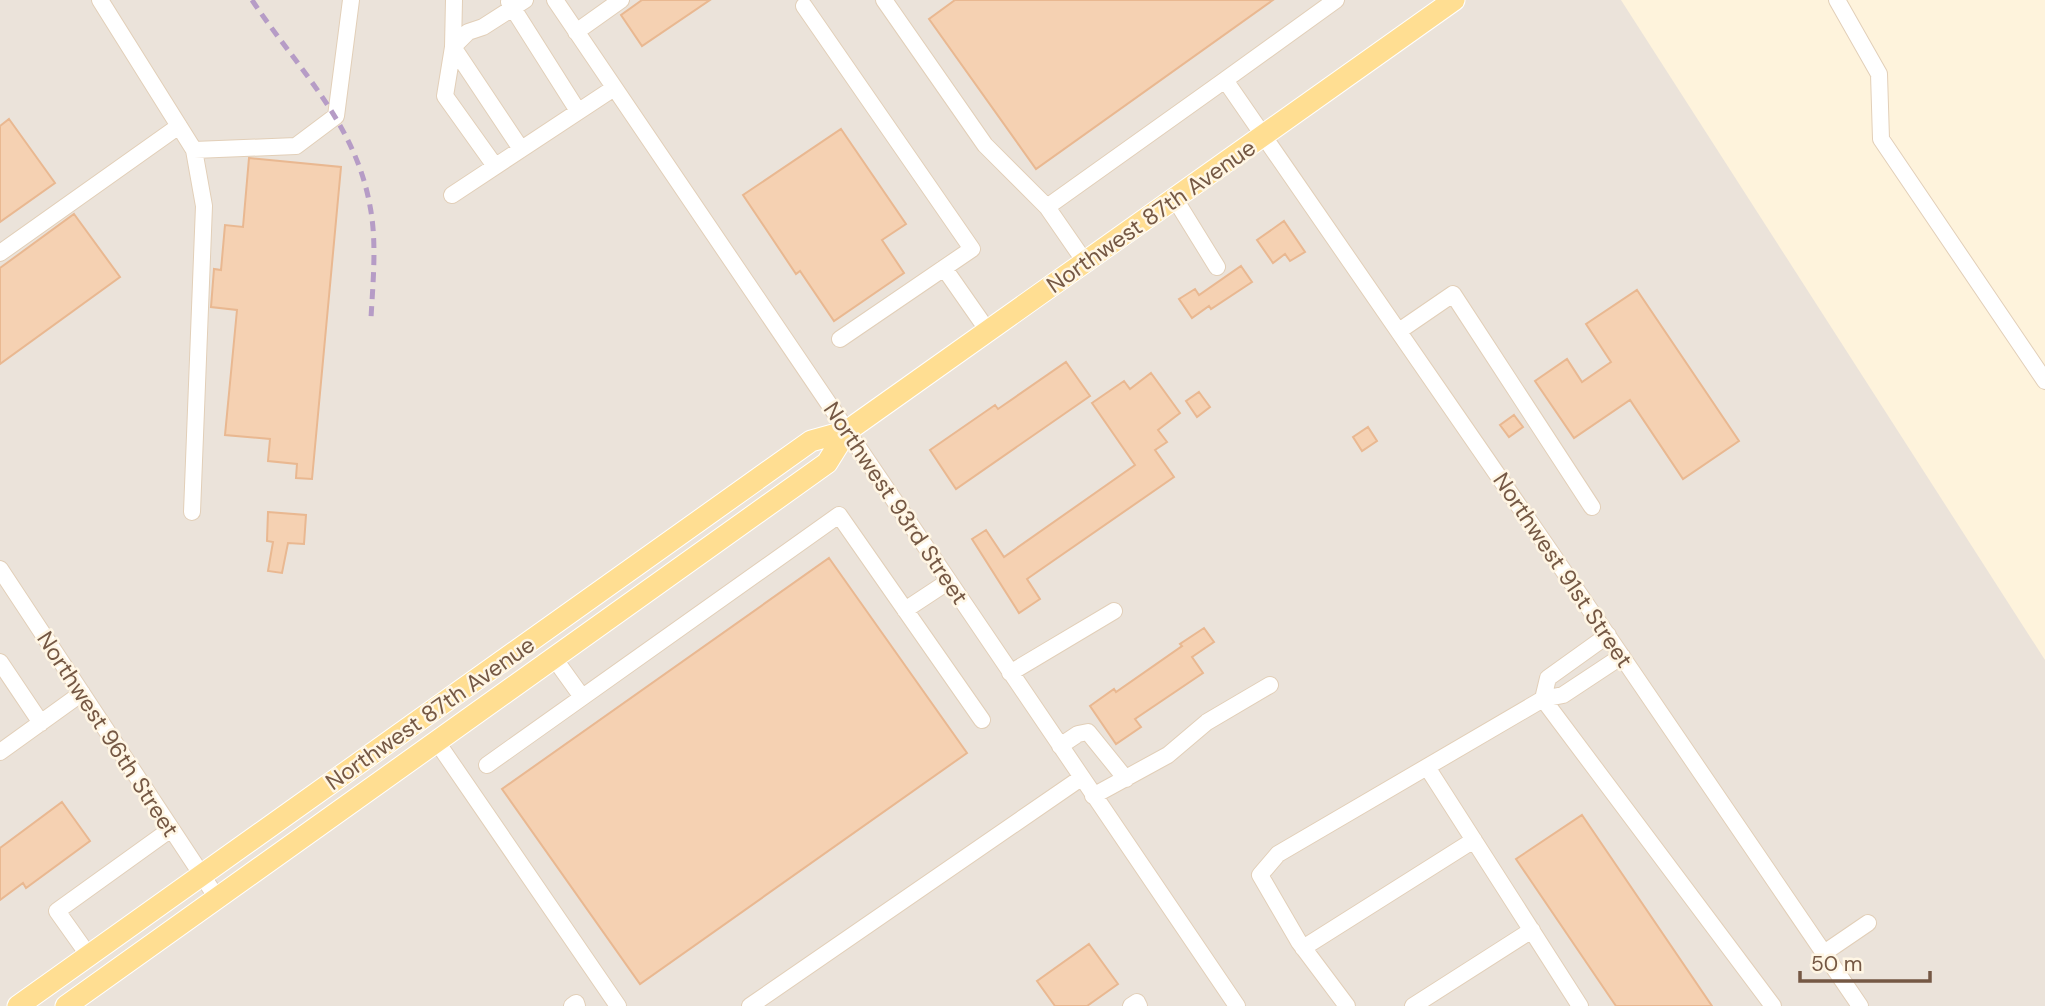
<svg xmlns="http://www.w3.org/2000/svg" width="2045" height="1006" viewBox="0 0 2045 1006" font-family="'DM Sans',sans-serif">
	<rect width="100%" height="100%" fill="#fef3dc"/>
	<!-- industrial -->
	<path fill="#ebe3da" d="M0,0H1621L2045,660V1006H0Z"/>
	<!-- building -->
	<path fill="#f5d1b2" stroke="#e9b891" stroke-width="2" d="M642,0H710L642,46L621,15Z
		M955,0H1273L1036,169L929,19Z
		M9,119L55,183L0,222V126Z
		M841,129L906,224L882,240L904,273L834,321L800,271L796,274L743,195Z
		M249,158L341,167L312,479L296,478L297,464L268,461L270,439L225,435L237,310L211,307L214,269L221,270L225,225L243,227Z
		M74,214L120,277L0,364V268Z
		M1284,221L1305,252L1290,261L1285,254L1273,263L1257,240Z
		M1241,266L1252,282L1211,309L1209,306L1192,318L1179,299L1195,289L1199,295Z
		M1637,290L1739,441L1683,479L1630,400L1574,438L1535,381L1567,359L1582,382L1611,362L1586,324Z
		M1066,362L1090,396L956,489L930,450L995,405L998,409Z
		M1151,373L1180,413L1158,430L1167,442L1155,450L1174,477L1027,579L1040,599L1019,613L972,539L986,530L1004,557L1135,465L1092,403L1124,381L1130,389Z
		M1199,392L1210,407L1197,417L1186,401Z
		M1514,415L1523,427L1509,437L1500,425Z
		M1368,427L1377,441L1362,451L1353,437Z
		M268,512L306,515L304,544L288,543L282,573L268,571L273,542L267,541Z
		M829,558L967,753L640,984L502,789Z
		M1204,628L1214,642L1192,657L1203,673L1135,719L1141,727L1116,744L1090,706L1114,689L1116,692L1182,646L1180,644Z
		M62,802L90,841L26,888L23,883L0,900V848Z
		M1582,815L1712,1006H1616L1516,859Z
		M1089,944L1118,984L1087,1006H1055L1037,981Z"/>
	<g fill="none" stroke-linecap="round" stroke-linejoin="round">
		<defs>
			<path id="minor" d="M100,0L194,150L204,206L192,512
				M454,0L453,47L445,96L495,166
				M555,0L1237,1006
				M884,0L985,145L1047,207
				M1336,0L1225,80L1550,551L1860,1006
				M1837,0L1879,74L1881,139L2045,381
				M509,2L578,111
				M804,6L972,249L840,339
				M576,32L621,0
				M521,149L453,47L468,32L483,27L525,0
				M194,150L296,146L336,116L351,0
				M452,195L614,88
				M1175,199L1217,267
				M0,253L179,126
				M1085,262L1047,207L1225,80
				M944,268L988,331
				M1399,331L1453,294L1592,507
				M0,569L217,898
				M905,610L949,581
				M1608,635L1548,678L1543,699L1773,1006
				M554,658L582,697
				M0,662L41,723
				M1010,673L1114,611
				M437,742L618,1006
				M1060,746L1078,734L1088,732L1126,779
				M0,752L82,693
				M487,765L839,515L982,720
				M1427,767L1580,1006
				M1093,796L1168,755L1207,722L1270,685
				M1303,948L1474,840
				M1824,953L1868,923
				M89,956L57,911L171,829
				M572,1006L576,1003L577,1006
				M750,1006L1081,778
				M1131,1006L1137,1002L1139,1006
				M1347,1006L1299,942L1260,875L1278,854L1543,699L1563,695L1622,656
				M1413,1006L1532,930"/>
			<path id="major" d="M18,1006L811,441L847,431L1454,0
				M66,1006L827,463L847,431"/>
		</defs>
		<!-- minor casing -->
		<use href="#minor" stroke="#e2cfb8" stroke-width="18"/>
		<!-- major casing -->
		<use href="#major" stroke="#fff" stroke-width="23"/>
		<!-- minor -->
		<use href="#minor" stroke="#fff" stroke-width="16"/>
		<!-- major -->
		<use href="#major" stroke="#ffde92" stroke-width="21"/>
		<!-- rail -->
		<path stroke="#b69cc6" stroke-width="5" stroke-dasharray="10 7" stroke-linecap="butt" d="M252,0C297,68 355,122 370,206C377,242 373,281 371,318"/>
	</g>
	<g text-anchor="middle" stroke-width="5" stroke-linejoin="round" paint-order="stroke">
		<!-- street labels -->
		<g font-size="23" fill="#755844" stroke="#fff6e4">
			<text transform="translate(1151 216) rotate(-35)" y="8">Northwest 87th Avenue</text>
			<text transform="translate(896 503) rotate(56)" y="8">Northwest 93rd Street</text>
			<text transform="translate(1563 570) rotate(56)" y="8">Northwest 91st Street</text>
			<text transform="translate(430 713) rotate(-35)" y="8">Northwest 87th Avenue</text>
			<text transform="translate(108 734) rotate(57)" y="8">Northwest 96th Street</text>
		</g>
	</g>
	<!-- scale -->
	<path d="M1800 971v10h130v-10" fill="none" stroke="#755844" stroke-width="3.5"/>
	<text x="1811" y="971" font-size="21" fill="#755844" stroke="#fff6e4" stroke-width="5" paint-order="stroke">50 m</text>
</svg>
